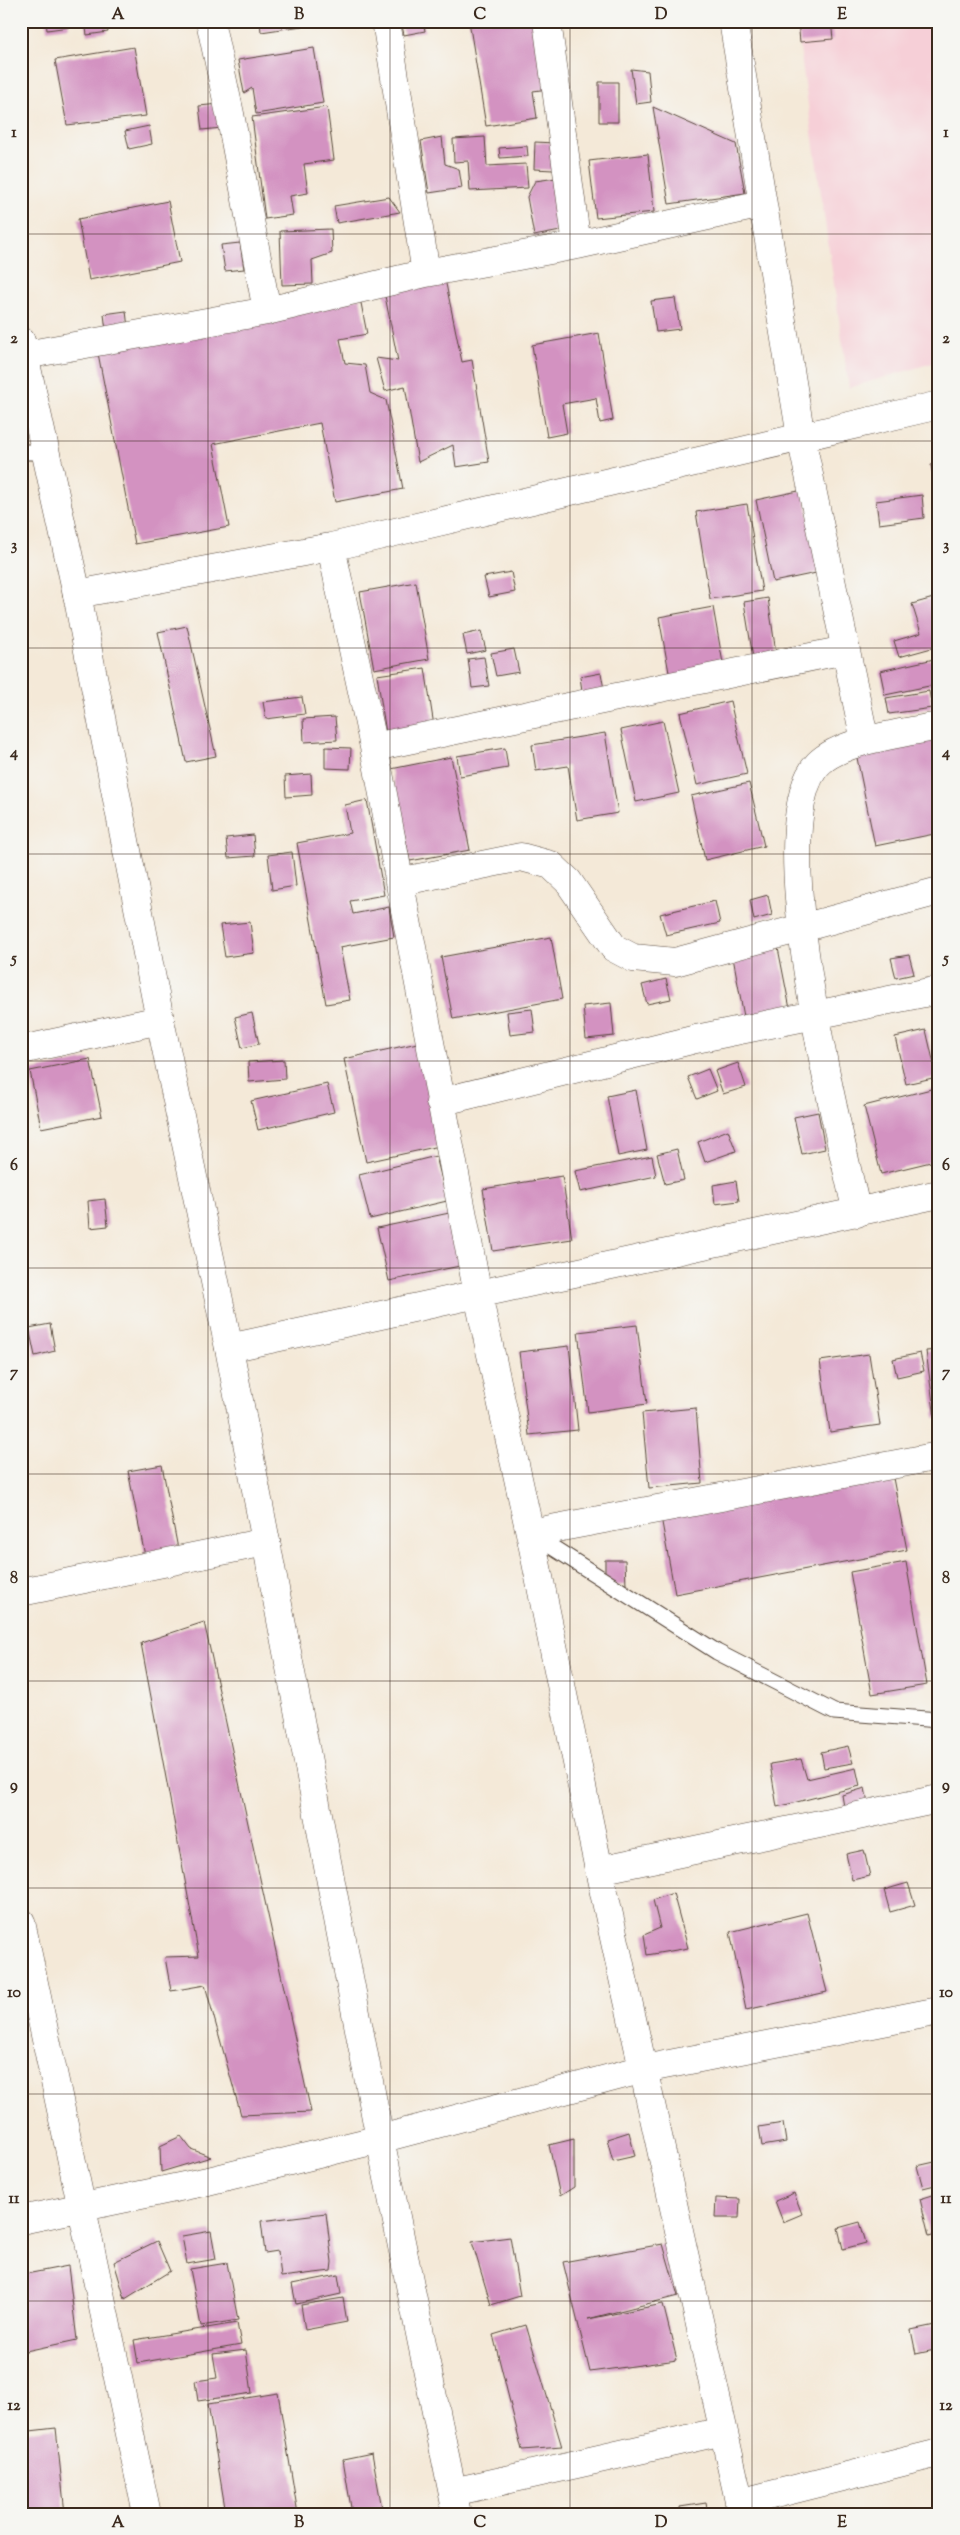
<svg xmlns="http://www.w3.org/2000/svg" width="960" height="2535" viewBox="0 0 960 2535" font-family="'Sorts Mill Goudy',serif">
	<rect width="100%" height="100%" fill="#f6f6f2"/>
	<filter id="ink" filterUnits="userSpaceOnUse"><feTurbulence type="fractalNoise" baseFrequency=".02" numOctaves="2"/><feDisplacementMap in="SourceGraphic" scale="10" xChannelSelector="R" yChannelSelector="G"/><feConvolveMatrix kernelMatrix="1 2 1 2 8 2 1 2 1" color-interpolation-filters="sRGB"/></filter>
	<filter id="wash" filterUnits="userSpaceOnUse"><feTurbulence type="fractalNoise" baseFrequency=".0096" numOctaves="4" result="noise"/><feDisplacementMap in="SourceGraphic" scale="20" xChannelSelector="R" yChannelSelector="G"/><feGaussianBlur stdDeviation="1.12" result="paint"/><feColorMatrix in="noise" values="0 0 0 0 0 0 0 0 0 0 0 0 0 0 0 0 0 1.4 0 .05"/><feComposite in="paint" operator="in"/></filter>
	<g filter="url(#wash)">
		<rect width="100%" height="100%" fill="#f4e9d8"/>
		<!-- built -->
		<path fill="#f6cfd7" d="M796,21H939V361L849,388Z"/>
		<g id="blocks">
			<!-- building -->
			<path fill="#d392c1" d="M46,21H68L69,27L47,30Z
				M85,21H106L108,32L87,35Z
				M260,21H302V26L261,32Z
				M401,21H423L425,31L404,35Z
				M469,21H538L548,89L533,91L537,118L486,126Z
				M798,21H831L833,39L800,42Z
				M134,47L146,116L67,125L55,60Z
				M314,48L323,103L256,114L252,88L244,93L238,60Z
				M631,69L648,71L651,102L636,104Z
				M599,82H618V122H599Z
				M219,104L222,128L202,130L199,106Z
				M327,107L334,160L304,164L308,193L290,196L293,215L265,219L252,117Z
				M653,107L736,144L745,193L669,204Z
				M149,126L152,144L129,149L125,131Z
				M442,137L445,164L459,169L462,188L429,193L421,141Z
				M485,137L487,166L526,164L528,188L470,191L468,161L454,162L453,139Z
				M535,142L554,143L553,170L534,169Z
				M527,146L528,156L500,158L499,148Z
				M648,154L654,212L596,218L589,161Z
				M557,178L566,230L534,236L527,197L535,181Z
				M389,197L400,212L337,223L334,206Z
				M168,201L180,262L89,280L78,219Z
				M331,229L332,253L312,260L313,284L282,285L280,231Z
				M240,243L244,269L225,271L221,245Z
				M444,274L462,362L472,360L489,462L456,467L453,445L418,462L405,386L385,391L376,358L398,361L383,286Z
				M360,298L367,334L340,339L345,363L365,365L370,393L386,400L403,489L335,502L320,423L213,444L229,527L135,544L97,348Z
				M675,298L680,329L656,332L651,301Z
				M126,311L128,328L106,331L104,314Z
				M599,333L613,420L600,423L596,398L562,404L567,433L547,437L532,345Z
				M939,464V502H938L931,465Z
				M803,490L821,572L773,582L756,500Z
				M922,495L924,518L879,524L876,501Z
				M747,504L762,591L710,599L696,512Z
				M511,572L515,592L489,597L484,577Z
				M416,582L429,659L374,669L360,592Z
				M937,597L939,646L899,657L894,641L921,633L912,604Z
				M768,598L777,660L754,664L744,602Z
				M713,607L724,669L670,678L659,617Z
				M187,626L216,756L186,762L158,632Z
				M481,631L486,650L467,654L463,635Z
				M514,649L519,672L496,676L491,653Z
				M484,657L489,686L472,688L468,659Z
				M934,659L939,684L885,695L880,671Z
				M425,668L434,726L386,733L377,675Z
				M601,673L606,700L584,704L580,677Z
				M929,691L932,708L889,714L886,698Z
				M302,697L305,714L266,719L263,702Z
				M730,701L747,774L697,785L680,713Z
				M335,717L337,740L304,742L303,719Z
				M663,721L679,793L636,802L621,730Z
				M605,733L618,813L577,820L568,766L536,771L532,745Z
				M939,736V833L875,846L856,753Z
				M325,747L351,748L350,769L325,768Z
				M505,748L508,768L460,776L457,756Z
				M451,757L470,850L410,861L391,769Z
				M311,774L312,795L286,797L285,776Z
				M749,783L764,846L705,860L691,796Z
				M367,800L384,895L350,901L353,914L389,907L394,937L340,947L350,1000L326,1004L297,843L350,833L345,805Z
				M253,835L255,856L228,858L226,838Z
				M292,852L296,886L272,890L268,855Z
				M768,895L772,915L754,920L750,900Z
				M715,901L720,923L666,935L660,914Z
				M250,922L254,953L225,957L220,925Z
				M551,937L562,999L453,1019L441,957Z
				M777,943L791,1014L745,1022L732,952Z
				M909,955L914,974L896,978L891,958Z
				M666,979L671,999L647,1004L642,985Z
				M611,1003L614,1036L586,1039L583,1006Z
				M532,1009L535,1032L510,1035L507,1012Z
				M252,1013L259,1044L242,1048L235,1017Z
				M926,1030L937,1077L906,1084L895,1037Z
				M422,1042L444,1145L366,1162L344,1059Z
				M90,1059L102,1116L41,1128L30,1071Z
				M284,1060L285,1079L249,1082L248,1062Z
				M738,1063L746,1087L723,1094L715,1071Z
				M708,1069L717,1091L697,1099L688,1077Z
				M327,1084L334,1112L258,1130L251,1101Z
				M939,1087V1160L881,1174L864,1106Z
				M636,1090L647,1150L618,1156L607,1096Z
				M818,1112L825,1149L802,1154L794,1117Z
				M728,1130L736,1151L705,1162L698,1142Z
				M677,1149L684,1180L665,1184L657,1154Z
				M436,1156L447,1201L370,1219L359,1175Z
				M652,1156L656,1176L580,1192L575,1171Z
				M562,1176L572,1239L493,1251L483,1189Z
				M736,1181L739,1201L715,1204L713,1185Z
				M105,1199L108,1226L90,1228L88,1201Z
				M459,1211L469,1264L389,1281L377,1228Z
				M50,1324L55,1351L35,1356L29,1328Z
				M637,1325L647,1404L588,1412L578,1332Z
				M569,1346L578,1430L529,1435L519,1352Z
				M939,1350V1417L935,1418L926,1351Z
				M920,1353L924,1371L897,1377L893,1359Z
				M869,1354L880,1425L830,1432L820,1361Z
				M696,1408L702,1483L649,1488L642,1413Z
				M162,1465L178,1549L145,1556L128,1471Z
				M892,1473L907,1550L675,1594L661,1517Z
				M605,1560H625L626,1585L605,1586Z
				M906,1562L927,1685L872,1694L850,1572Z
				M204,1622L311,2112L241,2115L205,1985L171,1991L165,1957L199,1956L141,1643Z
				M848,1746L853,1763L824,1768L821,1752Z
				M801,1759L807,1779L856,1768L860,1786L777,1807L770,1764Z
				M865,1788L869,1809L845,1813L842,1795Z
				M864,1850L870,1876L852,1880L846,1854Z
				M908,1883L915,1905L890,1912L884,1890Z
				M673,1893L688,1948L647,1955L644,1935L660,1928L653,1900Z
				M807,1913L827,1992L746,2010L730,1932Z
				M783,2123L786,2142L762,2146L759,2127Z
				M629,2132L635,2156L613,2161L607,2139Z
				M181,2136L191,2149L211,2157L161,2172L160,2146Z
				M574,2139V2187L560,2196L549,2145Z
				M939,2161V2184L923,2188L917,2166Z
				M794,2193L802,2214L783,2222L775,2201Z
				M939,2193V2233L929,2236L920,2199Z
				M716,2198L740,2199L739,2218H715Z
				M326,2213L332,2262L331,2271L281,2277L278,2251L265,2253L261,2221Z
				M860,2222L866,2243L843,2249L838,2228Z
				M211,2231L216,2259L187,2264L182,2236Z
				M510,2237L520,2296L491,2305L472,2242Z
				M157,2241L170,2271L125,2299L114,2262Z
				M663,2244L678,2296L588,2319L663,2304L677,2360L590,2372L563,2262Z
				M227,2263L238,2320L201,2326L190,2269Z
				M68,2266L77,2340L21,2352V2275Z
				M338,2275L341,2294L296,2304L292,2284Z
				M343,2298L347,2322L305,2330L301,2305Z
				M237,2323L241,2345L138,2363L134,2340Z
				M526,2325L562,2447L522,2450L493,2335Z
				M935,2325L939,2349L916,2354L911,2330Z
				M246,2350L252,2393L198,2401L195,2381L217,2378L213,2354Z
				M278,2393L298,2514H226L208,2404Z
				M56,2428L65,2514H21V2432Z
				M372,2453L383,2514H352L343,2459Z
				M706,2503L708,2514H681L680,2507Z"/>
		</g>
	</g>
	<g filter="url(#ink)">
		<use href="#blocks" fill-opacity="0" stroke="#57473a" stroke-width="1"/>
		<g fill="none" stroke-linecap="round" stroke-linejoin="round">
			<defs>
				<path id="lane" d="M21,452H46
					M530,1533L717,1652L834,1712L939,1720"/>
				<path id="street" d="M210,21L230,114L267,311
					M386,21L426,273
					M547,21L577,245
					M733,21L801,437L865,741
					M25,355L267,311L426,273L577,245L762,204
					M331,547L374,747L478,1295L530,1533L599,1870L742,2514
					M77,594L331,547L939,405
					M374,747L845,650
					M399,882L521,857L551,865L568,881L614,948L633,958L675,962L939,891
					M21,1050L160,1020
					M440,1102L696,1039L939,990
					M857,1213C839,1131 760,825 818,764C841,740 905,733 939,726
					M229,1348L939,1194
					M530,1533L939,1456
					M21,1592L266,1542
					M599,1870L939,1799
					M21,1922L147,2514
					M21,2220L208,2181L380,2139
					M453,2492L723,2431
					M739,2503L939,2453"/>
				<path id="secondary" d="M21,341L77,594L160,1020L229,1348L380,2139L457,2514
					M380,2139L644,2069L939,2011"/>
			</defs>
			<!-- lane casing -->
			<use href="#lane" stroke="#57473a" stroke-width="17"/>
			<!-- street casing -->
			<use href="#street" stroke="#57473a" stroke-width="29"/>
			<!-- secondary casing -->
			<use href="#secondary" stroke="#57473a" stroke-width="29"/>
			<!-- lane -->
			<use href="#lane" stroke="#fff" stroke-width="15"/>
			<!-- street -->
			<use href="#street" stroke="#fff" stroke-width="28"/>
			<!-- secondary -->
			<use href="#secondary" stroke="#fff" stroke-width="28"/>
		</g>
	</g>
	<!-- grid -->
	<path fill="none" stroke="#3b2a1e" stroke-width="1" stroke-opacity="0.55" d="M208,21V2514M390,21V2514M570,21V2514M752,21V2514M21,234H939M21,441H939M21,648H939M21,854H939M21,1061H939M21,1268H939M21,1474H939M21,1681H939M21,1888H939M21,2094H939M21,2301H939"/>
	<!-- margin -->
	<rect width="960" height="2535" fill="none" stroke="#f6f6f2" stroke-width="55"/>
	<rect x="28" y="28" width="904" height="2480" fill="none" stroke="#3b2a1e" stroke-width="2"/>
	<g font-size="16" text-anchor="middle" font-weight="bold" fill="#3b2a1e">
		<text x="118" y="19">A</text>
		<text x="299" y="19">B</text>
		<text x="480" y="19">C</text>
		<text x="661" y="19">D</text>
		<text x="842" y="19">E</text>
		<text x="14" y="137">1</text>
		<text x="946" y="137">1</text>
		<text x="14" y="343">2</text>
		<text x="946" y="343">2</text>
		<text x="14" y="550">3</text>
		<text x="946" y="550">3</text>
		<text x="14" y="757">4</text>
		<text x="946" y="757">4</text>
		<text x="14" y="963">5</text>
		<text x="946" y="963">5</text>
		<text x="14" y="1170">6</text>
		<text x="946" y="1170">6</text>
		<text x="14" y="1377">7</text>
		<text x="946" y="1377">7</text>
		<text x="14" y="1583">8</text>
		<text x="946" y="1583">8</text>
		<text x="14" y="1790">9</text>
		<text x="946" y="1790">9</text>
		<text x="14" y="1997">10</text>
		<text x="946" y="1997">10</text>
		<text x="14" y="2203">11</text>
		<text x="946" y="2203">11</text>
		<text x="14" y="2410">12</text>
		<text x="946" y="2410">12</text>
		<text x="118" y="2527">A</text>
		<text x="299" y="2527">B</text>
		<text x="480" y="2527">C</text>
		<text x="661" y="2527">D</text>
		<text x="842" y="2527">E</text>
	</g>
</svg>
